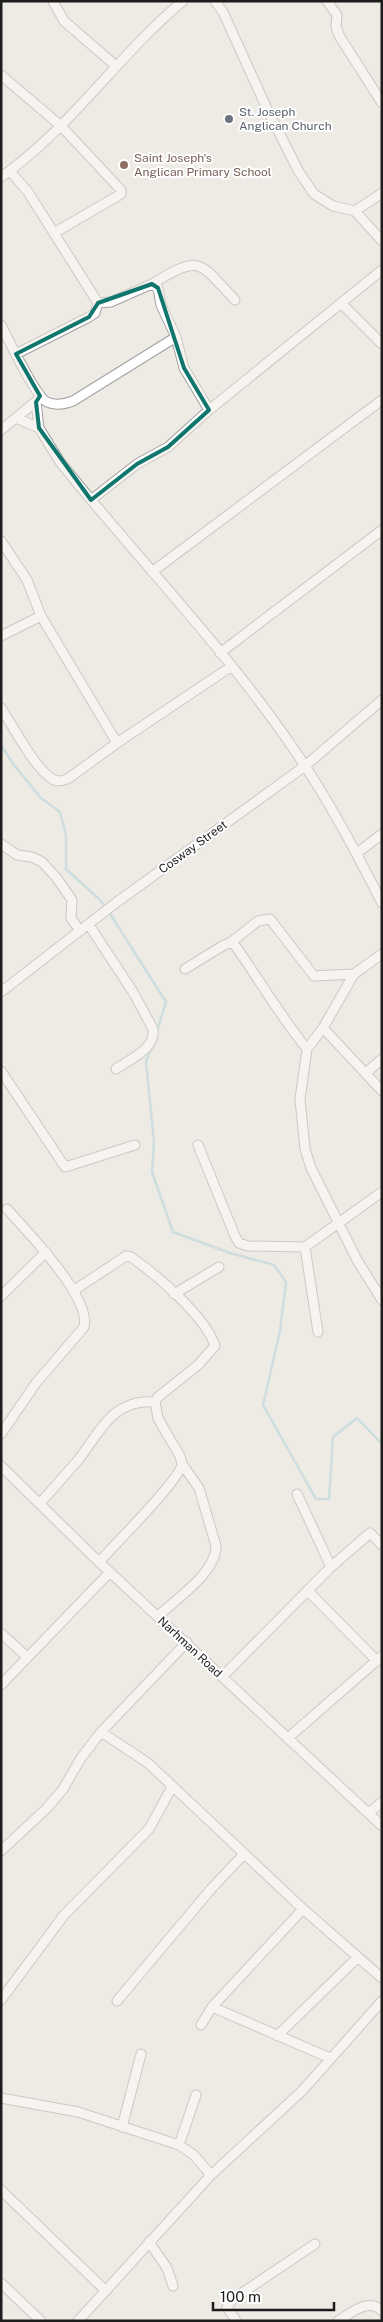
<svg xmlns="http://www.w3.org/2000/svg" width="383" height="2322" viewBox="0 0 383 2322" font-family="'Public Sans',sans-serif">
	<rect width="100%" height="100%" fill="#eeeae4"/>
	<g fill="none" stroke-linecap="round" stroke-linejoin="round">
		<!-- stream -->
		<path stroke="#a6cfd9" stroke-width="2.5" d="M1,745L13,764L41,798L60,812L66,835V869L100,900L106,908
			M109,912L166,1002L157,1031
			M151,1048L146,1062L154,1142L152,1172L173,1232L230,1253L274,1265L286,1282L280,1331L263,1405L316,1499H329L333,1437L357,1418L382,1444"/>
		<defs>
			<path id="minor" d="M53,1L64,21L116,66
				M215,1L223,12L268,111L299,172L314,194L333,206L355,211L382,241
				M327,1L337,15L336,27L340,37L382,103
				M1,75L61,126L121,190V194L54,233
				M10,171L28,192L98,303L95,313L89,317L16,354
				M1,177C71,128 118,55 183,1
				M355,211L382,193
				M152,284C201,254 198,261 235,300
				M98,303L111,302L152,284L158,288L161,305L176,337
				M342,304L382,344
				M1,325C9,340 35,396 47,402C56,406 65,404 73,401L176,337L184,368L209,410
				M36,402L39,428L60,462C137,558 224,647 293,748C327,797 355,850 382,903
				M16,418L39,428
				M1,430L39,399
				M91,500L137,464L168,447L209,410L382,270
				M1,541L27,580L41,616L117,743
				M152,572L382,400
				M1,636L41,616
				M220,653L382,530
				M1,708C13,726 34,767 51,778C57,783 63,781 69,778L117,743L232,666
				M1,844L17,855L32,857L42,862L56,877L72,900L71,918L80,931
				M357,853L382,834
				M89,925L133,992L153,1029C156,1049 130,1059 116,1069
				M230,943L258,921L270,919L314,976L354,974
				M382,954L354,974L323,1028L307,1049L300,1099L305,1149L311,1168L357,1260L382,1300
				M185,969L224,945L230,943L234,944C259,979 280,1016 307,1049
				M1,992L117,902L305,766L382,700
				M323,1028L382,1091
				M1,1071L65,1167L135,1145
				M366,1073L382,1059
				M198,1145L235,1236L239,1243L248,1246L305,1247L382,1192
				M305,1247L318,1332
				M73,1291L126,1256L131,1257C157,1275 206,1317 215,1346L198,1365L158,1397L155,1402L158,1418L164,1429L180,1456L182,1464L199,1488L216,1546C216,1573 176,1599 158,1616
				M174,1294L219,1267
				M1,1296L46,1252
				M1,1434L36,1383L84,1327C92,1298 26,1230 7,1209
				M1,1466L99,1562L382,1826
				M297,1494L331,1567
				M40,1503C53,1489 66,1474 79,1459C100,1432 113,1398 155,1402
				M99,1562C114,1545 180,1480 182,1464
				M308,1591L377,1661
				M1,1633L27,1657
				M222,1677L331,1567L370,1533L382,1545
				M1,1685L110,1572
				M101,1732L148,1763L303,1909L382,1978
				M288,1738L382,1656
				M370,1812L382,1802
				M1,1851L47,1808L63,1789L81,1758L101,1732L187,1642
				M1,2000L64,1915L149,1829L172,1787
				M117,2001L211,1889L244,1854
				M212,2007L330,2058
				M201,2025L212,2007L303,1909
				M277,2036L357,1958
				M1,2098L78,2112L179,2145L194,2155L211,2175
				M122,2127L141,2054
				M179,2145L196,2095
				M1,2190L106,2291
				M149,2242L167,2268L173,2286
				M1,2283L41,2321
				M78,2321L211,2175L302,2091L382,2001
				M236,2321L227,2307L233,2299L315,2244
				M338,2321C351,2313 369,2297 382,2311"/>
		</defs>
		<!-- minor casing -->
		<use href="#minor" stroke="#a1a1a1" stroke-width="11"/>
		<!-- minor -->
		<use href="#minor" stroke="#fff" stroke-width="9"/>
	</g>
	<!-- marked area -->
	<path d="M0 0H383V2322H0ZM152,284L158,288L184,368L209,410L168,447L137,464L91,500L39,428L36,402L40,396L16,354L89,317L98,303Z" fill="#eeeae4" fill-opacity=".55" fill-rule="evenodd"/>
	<path fill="none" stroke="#0f766e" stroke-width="4" stroke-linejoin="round" d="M152,284L158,288L184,368L209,410L168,447L137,464L91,500L39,428L36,402L40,396L16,354L89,317L98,303Z"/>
	<!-- markers -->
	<circle fill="#6b7280" stroke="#fff" stroke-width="2" cx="229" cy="119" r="5"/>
	<circle fill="#8d6e63" stroke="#fff" stroke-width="2" cx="124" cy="165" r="5"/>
	<g text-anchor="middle" stroke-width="4" stroke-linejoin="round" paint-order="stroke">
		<!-- worship labels -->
		<g font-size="12" fill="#5b616d" stroke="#fff" text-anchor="start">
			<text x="239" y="116">St. Joseph<tspan x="239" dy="14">Anglican Church</tspan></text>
		</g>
		<!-- education labels -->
		<g font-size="12" fill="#785e54" stroke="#fff" text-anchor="start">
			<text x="134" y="162">Saint Joseph's<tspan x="134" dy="14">Anglican Primary School</tspan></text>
		</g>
		<!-- street labels -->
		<g font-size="12" fill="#1d1d1d" stroke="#fff">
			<text transform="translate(193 847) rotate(-36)" y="4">Cosway Street</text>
			<text transform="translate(190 1647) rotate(43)" y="4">Narhman Road</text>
		</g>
	</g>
	<!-- border -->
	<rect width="383" height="2322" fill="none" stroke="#1d1d1d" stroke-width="5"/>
	<!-- scale -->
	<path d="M213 2302v8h121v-8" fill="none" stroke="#1d1d1d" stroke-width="2.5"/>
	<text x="220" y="2302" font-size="15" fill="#1d1d1d" stroke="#ffffff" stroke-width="4" paint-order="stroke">100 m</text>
</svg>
